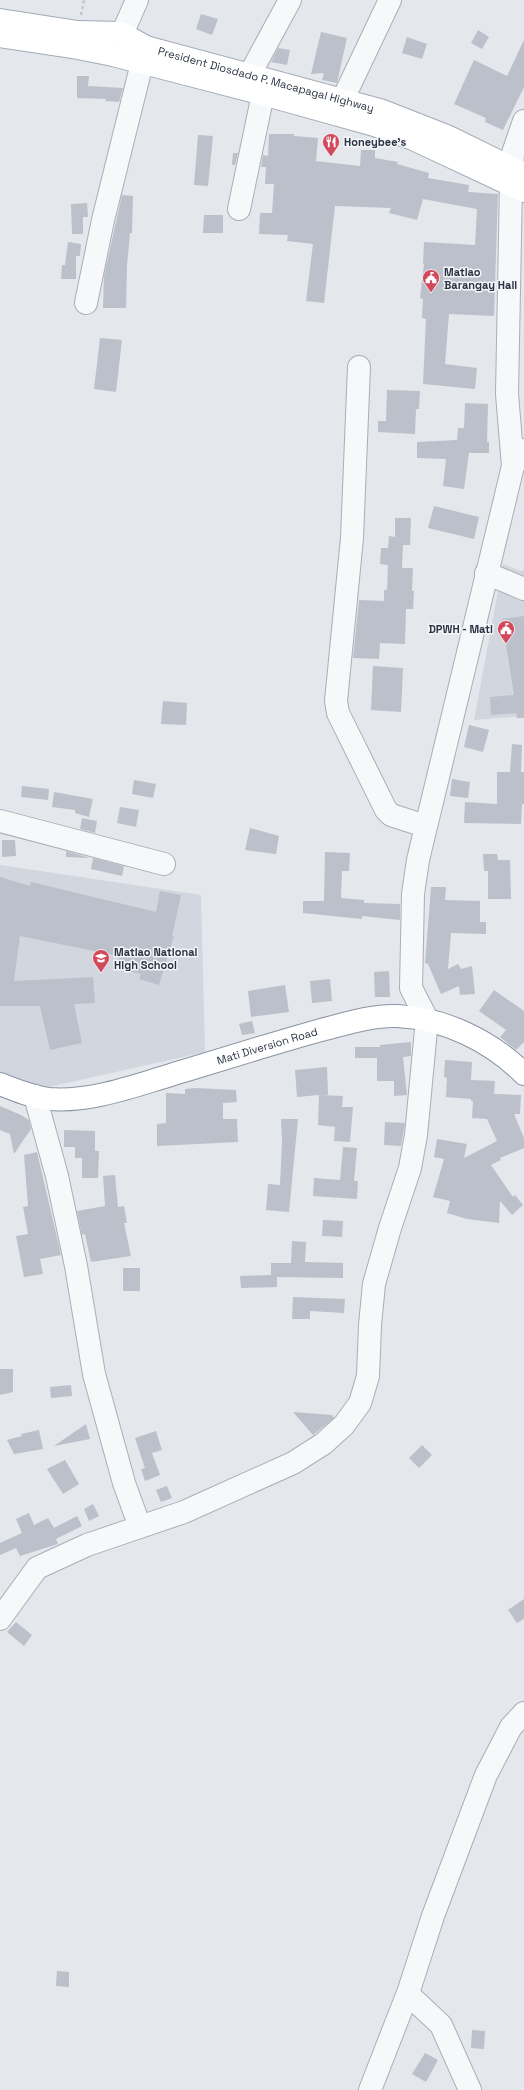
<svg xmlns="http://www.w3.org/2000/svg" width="524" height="2090" viewBox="0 0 524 2090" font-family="'Space Grotesk',sans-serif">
	<rect width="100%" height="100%" fill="#e4e7ec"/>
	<!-- built -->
	<path fill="#d2d6de" d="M503,564L521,571L524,570V716L474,720Z
		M0,865L201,895L205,1052L31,1091L0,1078Z"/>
	<!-- building -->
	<path fill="#bbc0ca" d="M201,14L218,19L212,35L196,29Z
		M478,30L489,37L482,49L471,43Z
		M321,32L347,38L337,83L322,80L324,73L311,74Z
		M407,37L427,44L422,59L402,53Z
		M524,40V87L503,130L485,122L486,118L454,104L474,60L507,76Z
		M278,48L290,50L287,65L271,62Z
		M77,76H89L88,86L123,88L119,102L105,101L106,99L77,98Z
		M269,134H294V136L318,138L316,161L360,166L361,150H375V158L398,162L397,164L429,173L428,178L469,185L468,192L498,194L494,316L449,314L445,364L477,368L475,389L423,384L426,319L422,318L423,299L420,298L424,264H423L424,242L475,245L477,209L423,199L417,220L389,213L391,208L335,206L324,303L306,301L313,244L287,241L288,235L259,234L260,213H272L274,184H265L266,167H261L263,155L268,156Z
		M198,135L213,136L208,186L194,185Z
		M233,153H238L235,165H232Z
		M122,195L133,196L132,233H130L127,265L126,308H103L104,276Z
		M87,203L88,217H83V234H72L71,204Z
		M204,215H223V233H203Z
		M68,242L81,244L80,256H76V279H61L62,265H65Z
		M100,338L122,340L116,392L94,389Z
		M387,390L420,391L419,409H416L415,434L378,432V421H386Z
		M465,403L488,404L487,442H489V453H469L464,489L443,486L446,459L417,458V442L457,440L458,428H464Z
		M434,506L479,517L474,539L428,528Z
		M395,518H411L410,545H403L402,568H413L412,591H414L413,609H406L405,644L380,643L379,659L353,658L359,600L384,601V590H387L388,565L380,564L381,548H388L389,536L395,537Z
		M524,616V718H517L516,713L491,715L490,697L514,695L502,619Z
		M373,666L403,668L401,712L371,710Z
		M163,701L187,703L186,725L161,724Z
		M469,725L489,730L483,752L464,747Z
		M512,744L522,745L521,772H524V804H522L521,824L464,823L465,802L497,804V772H510Z
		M452,779L470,782L468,798L450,796Z
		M134,780L156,784L153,798L132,794Z
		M22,786L49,789L48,800L21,797Z
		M54,792L93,799L89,817L75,813V810L52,807Z
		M120,807L139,810L136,827L117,823Z
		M82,818L97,821L95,833L80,829Z
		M250,828L279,836L276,854L245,850Z
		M2,840H15L16,856L2,857Z
		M66,851L90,858L66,857Z
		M325,852L350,853L349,871H342L341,898L364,900V903L400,904V920L362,916V919L303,913V901H324Z
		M483,854H497L498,860H510L511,899H488V871H484Z
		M93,858L124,866L122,876L91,869Z
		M0,877L30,886L31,882L156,912L160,891L181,895L172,936H174L159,985L139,979L141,974L116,968L119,956L20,936L14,981L93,977L95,1003L74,1004L82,1043L50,1050L40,1006H0Z
		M431,887H446L445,900L480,901V922H486V934L451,933L448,969L458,964L461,969L472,966L475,994L460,995L459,986L441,994L428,964L425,963Z
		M389,971L390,997H375L374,972Z
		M330,979L332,1001L312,1003L310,981Z
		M285,985L289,1012L251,1017L248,991Z
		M494,990L524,1011V1042L516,1050L500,1037L506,1030L479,1011Z
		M252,1021L255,1033L242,1035L239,1024Z
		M411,1042V1056L403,1057L407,1095L394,1096V1081H377V1058H355V1047H380V1045Z
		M445,1060L472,1062L471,1080L495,1081L494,1094L521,1095L520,1114H514L524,1138V1148L500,1158L501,1160L491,1165L513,1197L515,1195L523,1205L512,1215L500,1201L499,1223L467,1219L447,1213L450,1201L433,1197L444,1159L434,1157L437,1139L467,1144L464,1158L497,1141L487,1119L472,1118L473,1101H471V1099L446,1097L447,1078L444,1077Z
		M327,1067L328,1095H320L343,1096L342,1107H353L350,1142L334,1141L335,1127L318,1125L319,1095L297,1097L295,1070Z
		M196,1088L236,1090L237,1102L223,1103V1119H237L238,1142L157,1146V1124L166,1123V1093L185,1094V1089Z
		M0,1106L21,1115L29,1120L31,1129L14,1154L10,1134L0,1130Z
		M281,1119H298L289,1212L266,1210L268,1184L280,1185L282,1142Z
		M385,1122L405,1123L401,1146L384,1145Z
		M64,1130L95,1131V1151H99L98,1178H82V1158H75V1147H64Z
		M343,1147L357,1148L354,1181H358L357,1199L313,1196L314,1178L340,1180Z
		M37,1152L61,1255L40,1259L43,1274L24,1277L16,1236L28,1234L23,1207L28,1206L24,1155Z
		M115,1175L118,1207L124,1206L127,1223H124L131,1256L91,1262L85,1234L82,1235L77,1211L105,1206L103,1176Z
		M323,1220L343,1221L342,1237L322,1236Z
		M292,1241L306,1242L305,1262L343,1263V1278L277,1277V1287L241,1288L240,1276L271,1275V1263H291Z
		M123,1268H140V1291H123Z
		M293,1297L345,1299L344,1313L310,1311V1319H292Z
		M0,1369H13V1392L0,1395Z
		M71,1385L72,1396L51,1398L50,1387Z
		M293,1412L332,1415L334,1418L313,1435Z
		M86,1424L90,1439L54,1446Z
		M39,1430L43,1449L14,1454L7,1440L22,1436L21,1434Z
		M156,1431L162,1450L152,1453L160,1475L145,1481L141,1469L145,1468L135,1438Z
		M422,1445L432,1455L419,1468L409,1458Z
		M65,1460L79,1484L63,1494L47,1469Z
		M167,1486L172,1498L161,1502L156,1490Z
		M93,1504L99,1516L89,1521L84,1509Z
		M29,1513L34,1525L48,1518L54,1528L77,1516L82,1526L56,1539L58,1544L20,1556L16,1548L0,1555V1543L22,1533L16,1519Z
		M524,1599V1619L517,1623L508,1610Z
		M16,1622L32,1635L24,1646L7,1632Z
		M57,1971L69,1972V1987L56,1986Z
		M472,2030L485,2031L484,2049L471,2048Z
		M425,2053L438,2060L426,2082L412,2074Z"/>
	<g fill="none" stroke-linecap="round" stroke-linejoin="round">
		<defs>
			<path id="minor" d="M115,50L137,0
				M250,74L290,0
				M343,99L390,0
				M239,209L263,94
				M86,303L103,220L146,47
				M359,367L352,538L336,701L338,713L386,810L391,815L425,826
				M513,466L507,394L511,184L513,153L524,121
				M486,573L524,589
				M0,821L164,864
				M35,1096L57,1176L76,1266L94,1374L124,1483L140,1527
				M0,1619L37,1568L87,1545L184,1512L293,1463L323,1444L344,1425L360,1403L368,1376L370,1325L374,1284L390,1228L410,1168L416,1135L427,1019L411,988L413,894L418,860L513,466L524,450
				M408,1994L441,2025L470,2090
				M370,2090L409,1990L433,1916L486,1775L511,1727L524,1713"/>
			<g id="major">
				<path id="s1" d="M0,20L78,32L121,33L146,47L380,110L449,137L524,174"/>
				<path d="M0,36L78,48L113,55L263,94L374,125L413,139L524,191"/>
			</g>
			<g id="highway">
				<path id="s2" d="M0,1084C15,1090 32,1097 49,1099C87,1102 125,1089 161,1078C214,1062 267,1045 321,1030C345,1024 372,1015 397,1016C444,1018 491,1041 524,1074"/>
			</g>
		</defs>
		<!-- minor casing -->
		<use href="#minor" stroke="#a9aeb7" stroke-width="24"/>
		<!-- major casing -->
		<use href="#major" stroke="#a3abb8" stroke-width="24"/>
		<!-- highway casing -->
		<use href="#highway" stroke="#8b94a3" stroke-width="24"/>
		<!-- path -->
		<path stroke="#c2c5cb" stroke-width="2.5" stroke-dasharray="3 3" stroke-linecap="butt" d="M81,15L84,0"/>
		<!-- minor -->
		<use href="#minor" stroke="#f7f8fa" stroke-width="22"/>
		<!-- major -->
		<use href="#major" stroke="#fff" stroke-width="22"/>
		<!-- highway -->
		<use href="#highway" stroke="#fff" stroke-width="22"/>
	</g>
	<!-- icons -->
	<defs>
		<symbol id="restaurant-pin" viewBox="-11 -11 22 30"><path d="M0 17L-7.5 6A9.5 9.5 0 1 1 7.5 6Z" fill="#d1495b" stroke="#f4f6f9"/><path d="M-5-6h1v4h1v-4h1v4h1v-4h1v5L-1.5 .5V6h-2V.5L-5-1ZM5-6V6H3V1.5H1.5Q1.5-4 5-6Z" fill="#fff"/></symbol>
		<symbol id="civic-pin" viewBox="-11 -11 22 30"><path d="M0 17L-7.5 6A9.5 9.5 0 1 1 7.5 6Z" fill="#d1495b" stroke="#f4f6f9"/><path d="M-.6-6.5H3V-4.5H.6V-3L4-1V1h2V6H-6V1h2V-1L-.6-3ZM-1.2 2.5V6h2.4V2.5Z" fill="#fff"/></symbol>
		<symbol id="school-pin" viewBox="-11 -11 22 30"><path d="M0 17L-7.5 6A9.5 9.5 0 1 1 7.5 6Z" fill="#d1495b" stroke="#f4f6f9"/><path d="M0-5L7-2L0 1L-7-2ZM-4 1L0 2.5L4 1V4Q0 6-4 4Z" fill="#fff"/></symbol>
	</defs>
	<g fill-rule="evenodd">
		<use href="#restaurant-pin" x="321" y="132" width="20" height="27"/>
		<use href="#civic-pin" x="421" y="268" width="20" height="27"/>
		<use href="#civic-pin" x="496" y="619" width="20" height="27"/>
		<use href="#school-pin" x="91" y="948" width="20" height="27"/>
	</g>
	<g text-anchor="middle" stroke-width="3" stroke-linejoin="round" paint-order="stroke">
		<!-- street labels -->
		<g font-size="11" fill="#2b3445" stroke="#f4f6f9">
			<text dy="4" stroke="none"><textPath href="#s1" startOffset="275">President Diosdado P. Macapagal Highway</textPath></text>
			<text dy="4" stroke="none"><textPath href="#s2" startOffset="277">Mati Diversion Road</textPath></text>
		</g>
		<!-- poi labels -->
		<g font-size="11" font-weight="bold" fill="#2b3445" stroke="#f4f6f9" text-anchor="start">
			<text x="344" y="146">Honeybee's</text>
			<text x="444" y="276">Matiao<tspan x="444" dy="13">Barangay Hall</tspan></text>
			<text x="493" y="633" text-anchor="end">DPWH - Mati</text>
			<text x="114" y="956">Matiao National<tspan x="114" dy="13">High School</tspan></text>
		</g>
	</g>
</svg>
